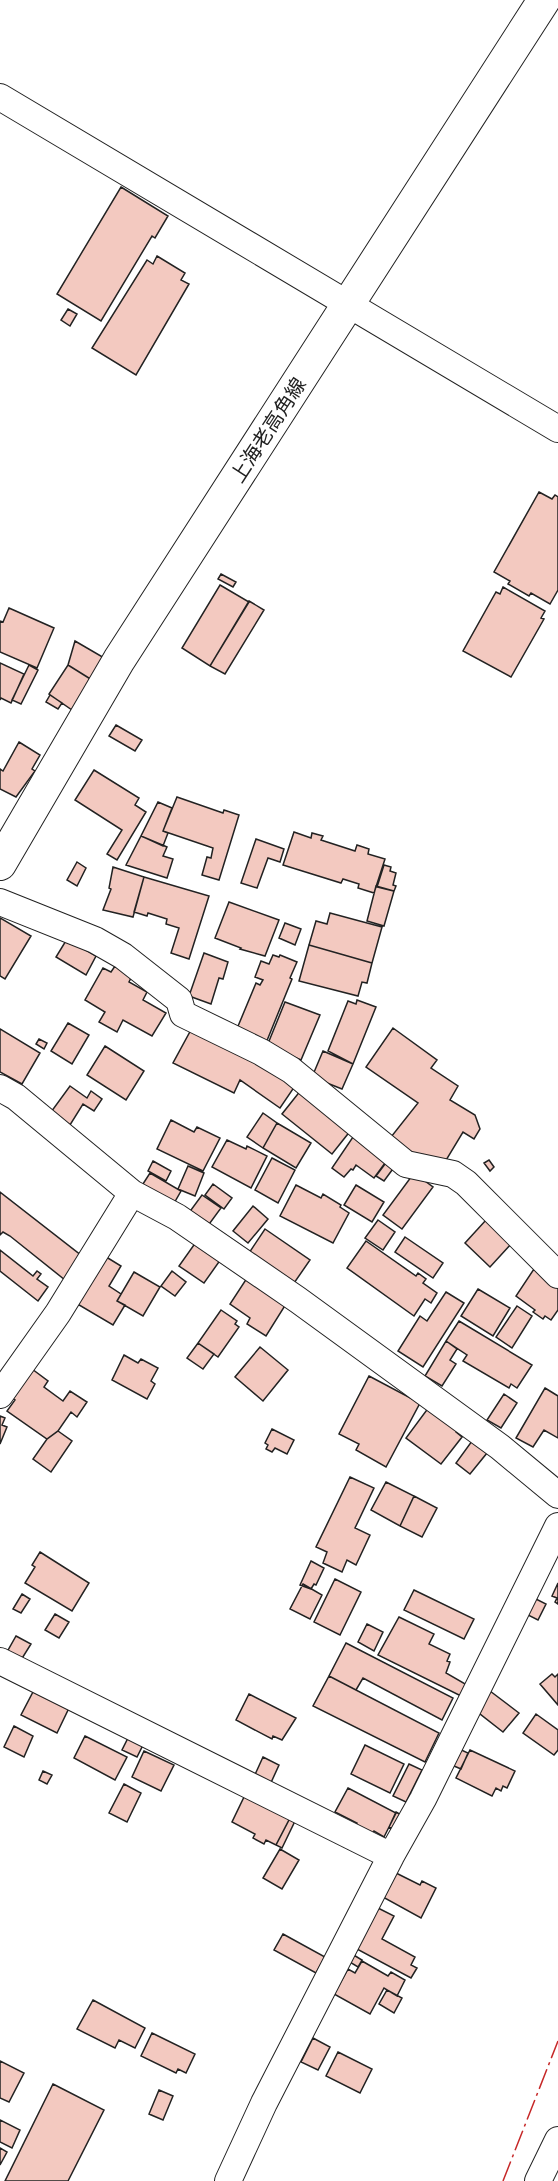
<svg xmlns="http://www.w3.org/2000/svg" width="558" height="2181" viewBox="0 0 558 2181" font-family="Montserrat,'Noto Sans JP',sans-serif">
	<rect width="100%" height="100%" fill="#fff"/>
	<!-- building -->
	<path fill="#f3c9c0" stroke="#222" stroke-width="1.5" d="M121,187L168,216L155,238L152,236L101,321L57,294Z
		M157,256L185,273L181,280L189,284L136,375L92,348L147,260L153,264Z
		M68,309L77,314L70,326L61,320Z
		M539,492L552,499L555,495L558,497V590L550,604L531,593L529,596L508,584L510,581L494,572Z
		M221,574L236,582L233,587L218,579Z
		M220,585L249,602L210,666L182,648Z
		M503,587L545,611L541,618L544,619L511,677L463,651L496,592L500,594Z
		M249,601L264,610L225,674L210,666Z
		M9,608L54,628L37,668L0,652V621L3,622Z
		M75,641L106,659L92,680L68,665Z
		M0,663L24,674L11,703L1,698L0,700Z
		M29,665L38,670L21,704L12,700Z
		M68,665L92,680L72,710L49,694Z
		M50,695L62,703L58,709L46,702Z
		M116,725L142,740L135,751L109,736Z
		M19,742L40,755L32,769L35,771L16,797L0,789V769L3,771Z
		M94,770L139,798L135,805L146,812L117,860L107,854L122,830L75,800Z
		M177,797L223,813L224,810L239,815L219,880L202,875L207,857L211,858L213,848L163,831Z
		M158,802L172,808L163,831L168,833L163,846L141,836Z
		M294,832L311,838L312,833L323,836L321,840L355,851L357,845L369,849L368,854L385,859L374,893L358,888L359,884L343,879L341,883L283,865Z
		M141,836L167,847L163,856L173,859L167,878L126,865Z
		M256,839L284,849L280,862L268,858L257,888L241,883Z
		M77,862L86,868L77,886L67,880Z
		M384,865L391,867L390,871L396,873L393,885L396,886L394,891L377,887Z
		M113,867L144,877L133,917L103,910L111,889L109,888Z
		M144,877L209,896L189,959L171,953L179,928L166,924L167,919L148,913L147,916L134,912Z
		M376,886L394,891L384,926L367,921Z
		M229,902L279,920L265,956L240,949L241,948L215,938Z
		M330,913L382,927L372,963L309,945L316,921L327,924Z
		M0,918L31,936L5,979L0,976Z
		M285,923L301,929L295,945L279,938Z
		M67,939L96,956L86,975L56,957Z
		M309,945L372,963L367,983L362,982L358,996L299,981Z
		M204,953L228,962L223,979L219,978L211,1004L189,996Z
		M273,955L279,957L280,955L297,962L290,978L292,979L266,1043L236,1031L256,983L260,985L263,980L255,977L261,961L269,964Z
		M115,966L132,976L129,982L147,992L143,1000L166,1013L152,1036L123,1020L117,1032L99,1022L105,1012L85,1000L103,968L111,972Z
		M357,1000L376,1007L353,1064L328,1051L348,1001L356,1004Z
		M285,1002L320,1015L301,1060L267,1046Z
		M68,1023L89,1035L72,1064L51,1051Z
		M192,1028L282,1075L295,1086L280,1108L240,1080L234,1093L173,1063Z
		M393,1028L437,1060L431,1068L458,1086L450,1100L475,1115L480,1129L474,1139L463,1132L445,1162L416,1155L391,1137L418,1103L366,1067Z
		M0,1029L40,1053L22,1084L0,1072Z
		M39,1039L47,1043L44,1049L36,1044Z
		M105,1046L144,1071L126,1100L87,1075Z
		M323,1051L353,1064L342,1089L312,1077Z
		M70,1086L87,1098L91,1091L102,1099L94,1111L83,1104L70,1125L51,1112Z
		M301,1090L351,1130L332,1154L282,1114Z
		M263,1113L277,1123L263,1148L247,1137Z
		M171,1120L194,1132L197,1127L220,1138L203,1171L157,1149Z
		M277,1123L311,1143L296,1168L263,1148Z
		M355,1134L388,1159L374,1178L356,1165L353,1170L351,1169L344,1177L332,1168Z
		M227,1140L246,1149L247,1146L267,1156L251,1188L212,1167Z
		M272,1158L295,1170L278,1203L255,1190Z
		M388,1160L395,1166L384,1181L376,1176Z
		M489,1160L494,1167L490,1171L484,1163Z
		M153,1161L171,1171L166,1181L148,1171Z
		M188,1166L204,1173L195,1196L178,1189Z
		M150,1173L181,1191L173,1205L141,1187Z
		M414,1173L433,1187L402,1229L383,1215Z
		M213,1184L232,1198L224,1209L205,1195Z
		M296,1185L321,1198L323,1194L341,1205L340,1207L349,1213L333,1243L280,1216Z
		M356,1185L384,1202L372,1222L344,1205Z
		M0,1192L82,1256L65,1280L10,1236L3,1232L0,1235Z
		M202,1195L221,1208L207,1227L188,1214Z
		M253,1206L268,1219L248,1243L233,1231Z
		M378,1220L395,1232L383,1250L365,1238Z
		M486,1220L511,1244L490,1267L465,1243Z
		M265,1229L310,1260L292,1286L247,1256Z
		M405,1237L443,1263L433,1278L395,1252Z
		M366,1241L416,1276L418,1273L426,1279L423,1283L437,1293L431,1303L425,1299L414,1316L347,1268Z
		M196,1242L221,1259L204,1283L179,1266Z
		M0,1250L33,1276L37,1271L41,1274L37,1279L48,1287L38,1301L0,1271Z
		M103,1255L121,1266L109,1286L121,1294L117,1301L125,1305L113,1325L74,1302Z
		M534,1269L558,1286V1310L551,1320L545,1316L543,1319L533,1312L535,1310L516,1296Z
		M172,1271L186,1282L175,1296L161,1286Z
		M134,1272L160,1287L143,1316L117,1301Z
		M247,1278L286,1304L266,1336L247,1324L250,1318L230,1304Z
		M478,1289L510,1308L493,1336L461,1316Z
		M446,1292L464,1303L423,1367L398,1351L420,1316L427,1321Z
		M517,1306L532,1316L512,1348L496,1337Z
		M221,1310L237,1321L235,1324L239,1327L218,1357L198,1343Z
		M459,1321L532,1365L517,1388L511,1384L509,1388L463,1361L467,1355L446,1341Z
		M446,1341L457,1349L450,1360L456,1364L442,1386L425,1376Z
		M198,1343L214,1354L203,1369L187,1358Z
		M260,1347L288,1370L263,1401L235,1377Z
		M124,1355L138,1363L141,1359L158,1368L151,1381L155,1384L147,1399L112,1380Z
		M32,1369L48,1381L44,1387L63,1401L70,1391L87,1402L77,1417L71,1412L58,1431L47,1439L7,1411L15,1400L11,1397Z
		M369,1376L420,1403L386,1467L356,1450L359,1444L339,1434Z
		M545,1388L558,1396V1438L544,1430L533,1447L516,1438Z
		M504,1394L517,1403L501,1428L487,1420Z
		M429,1407L459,1429L456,1432L462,1437L441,1464L406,1438Z
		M0,1416L5,1418L2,1425L7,1427L0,1444Z
		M272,1429L294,1440L287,1454L275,1448L272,1452L266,1449L268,1445L265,1443Z
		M58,1431L72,1441L51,1472L33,1459L47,1439Z
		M472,1441L487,1453L470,1474L456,1463Z
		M350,1477L374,1488L355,1528L370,1535L356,1565L347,1560L342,1572L323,1563L327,1552L316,1547Z
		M386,1482L414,1496L400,1526L371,1510Z
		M414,1496L437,1508L422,1537L400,1526Z
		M40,1552L89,1583L72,1611L25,1583L35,1567L32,1565Z
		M311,1561L324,1568L316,1585L314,1584L311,1589L300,1585Z
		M335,1579L361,1592L340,1635L314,1622Z
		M558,1583V1604L555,1602L557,1598L552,1596Z
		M303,1584L322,1595L310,1619L290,1609Z
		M414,1590L474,1619L464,1639L404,1610Z
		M22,1594L30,1599L21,1613L13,1609Z
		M532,1597L546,1604L538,1620L524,1613Z
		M55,1614L69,1622L59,1638L45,1630Z
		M399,1617L434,1634L429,1644L450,1654L447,1661L450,1662L446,1673L467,1685L461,1696L378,1655Z
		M367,1624L383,1632L374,1651L358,1642Z
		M16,1636L31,1644L21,1660L7,1652Z
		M346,1643L453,1698L442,1720L363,1678L356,1690L329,1676Z
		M552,1674L555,1677L558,1674V1705L540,1684Z
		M329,1676L439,1733L425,1762L313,1706Z
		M34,1690L69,1708L57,1733L21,1715Z
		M490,1691L519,1713L503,1732L475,1710Z
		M249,1694L296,1718L282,1740L273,1736L272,1739L236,1720Z
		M536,1714L558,1730V1750L554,1755L523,1733Z
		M14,1726L33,1736L24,1757L4,1747Z
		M85,1736L127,1757L115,1780L74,1758Z
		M129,1736L144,1743L137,1757L122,1750Z
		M365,1745L404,1764L390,1793L351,1774Z
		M455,1747L468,1753L461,1769L447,1763Z
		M470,1750L515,1771L507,1788L503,1786L501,1791L496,1788L492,1796L456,1778Z
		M144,1751L174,1765L161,1791L132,1777Z
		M263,1757L279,1765L269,1787L253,1779Z
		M409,1764L422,1770L406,1802L393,1796Z
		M43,1771L52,1775L47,1784L39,1780Z
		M124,1784L141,1793L127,1822L109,1813Z
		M348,1788L396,1813L384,1837L374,1831L370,1838L354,1830L357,1823L335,1812Z
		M245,1795L291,1816L276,1845L266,1840L264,1844L253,1838L255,1834L232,1822Z
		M396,1812L403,1816L396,1830L389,1827Z
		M291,1816L296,1819L282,1848L276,1845Z
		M280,1849L299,1860L282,1889L263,1878Z
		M394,1872L420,1885L422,1881L436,1888L421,1918L381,1896Z
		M376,1907L394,1916L382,1939L415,1957L411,1965L417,1968L411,1978L355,1948Z
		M283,1934L325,1957L316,1973L274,1950Z
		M352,1954L362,1960L358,1967L348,1961Z
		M362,1961L388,1976L391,1972L405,1980L397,1996L384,1988L370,2014L334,1994L348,1969L355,1973Z
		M387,1990L402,1998L394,2013L379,2004Z
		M93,2000L145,2028L135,2048L119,2040L115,2048L77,2029Z
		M152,2033L195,2054L186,2073L178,2069L176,2073L141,2056Z
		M313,2038L330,2047L318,2070L301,2062Z
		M338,2052L372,2069L360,2093L326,2076Z
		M0,2061L24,2073L9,2102L0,2098Z
		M53,2084L104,2110L68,2181H5Z
		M159,2090L173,2096L163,2120L149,2114Z
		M0,2120L20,2130L12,2148L0,2142Z
		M0,2148L7,2152L0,2165Z"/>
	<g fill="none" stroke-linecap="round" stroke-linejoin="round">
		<defs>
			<path id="minor" d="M0,97L558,429
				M0,902L95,940L123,956L179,1000L183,1014L261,1052L291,1070L406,1164L453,1174L466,1183L558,1275
				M0,1088L16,1097L132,1193L177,1217L298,1300L500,1447L558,1495
				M0,1395L58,1313L132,1193
				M0,1661L391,1856
				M228,2181L264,2103L391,1856L423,1799L558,1526
				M538,2181L558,2140"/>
			<path id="major" d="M0,864L119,660L544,0"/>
		</defs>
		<!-- minor casing -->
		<use href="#minor" stroke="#222" stroke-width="28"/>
		<!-- major casing -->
		<use href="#major" stroke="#222" stroke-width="34"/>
		<!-- minor -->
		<use href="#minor" stroke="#fff" stroke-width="26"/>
		<!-- major -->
		<use href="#major" stroke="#fff" stroke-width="32"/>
		<!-- power -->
		<path stroke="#c62828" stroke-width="1.5" stroke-dasharray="21 4.5 3 4.5" stroke-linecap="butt" d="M503,2181L558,2041"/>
	</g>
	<g text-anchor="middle" stroke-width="4.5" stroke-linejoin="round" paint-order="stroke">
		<!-- street labels -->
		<g font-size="20" fill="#222" stroke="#fff">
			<text transform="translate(268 430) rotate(-57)" y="7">上海老高角線</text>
		</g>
	</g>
</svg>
